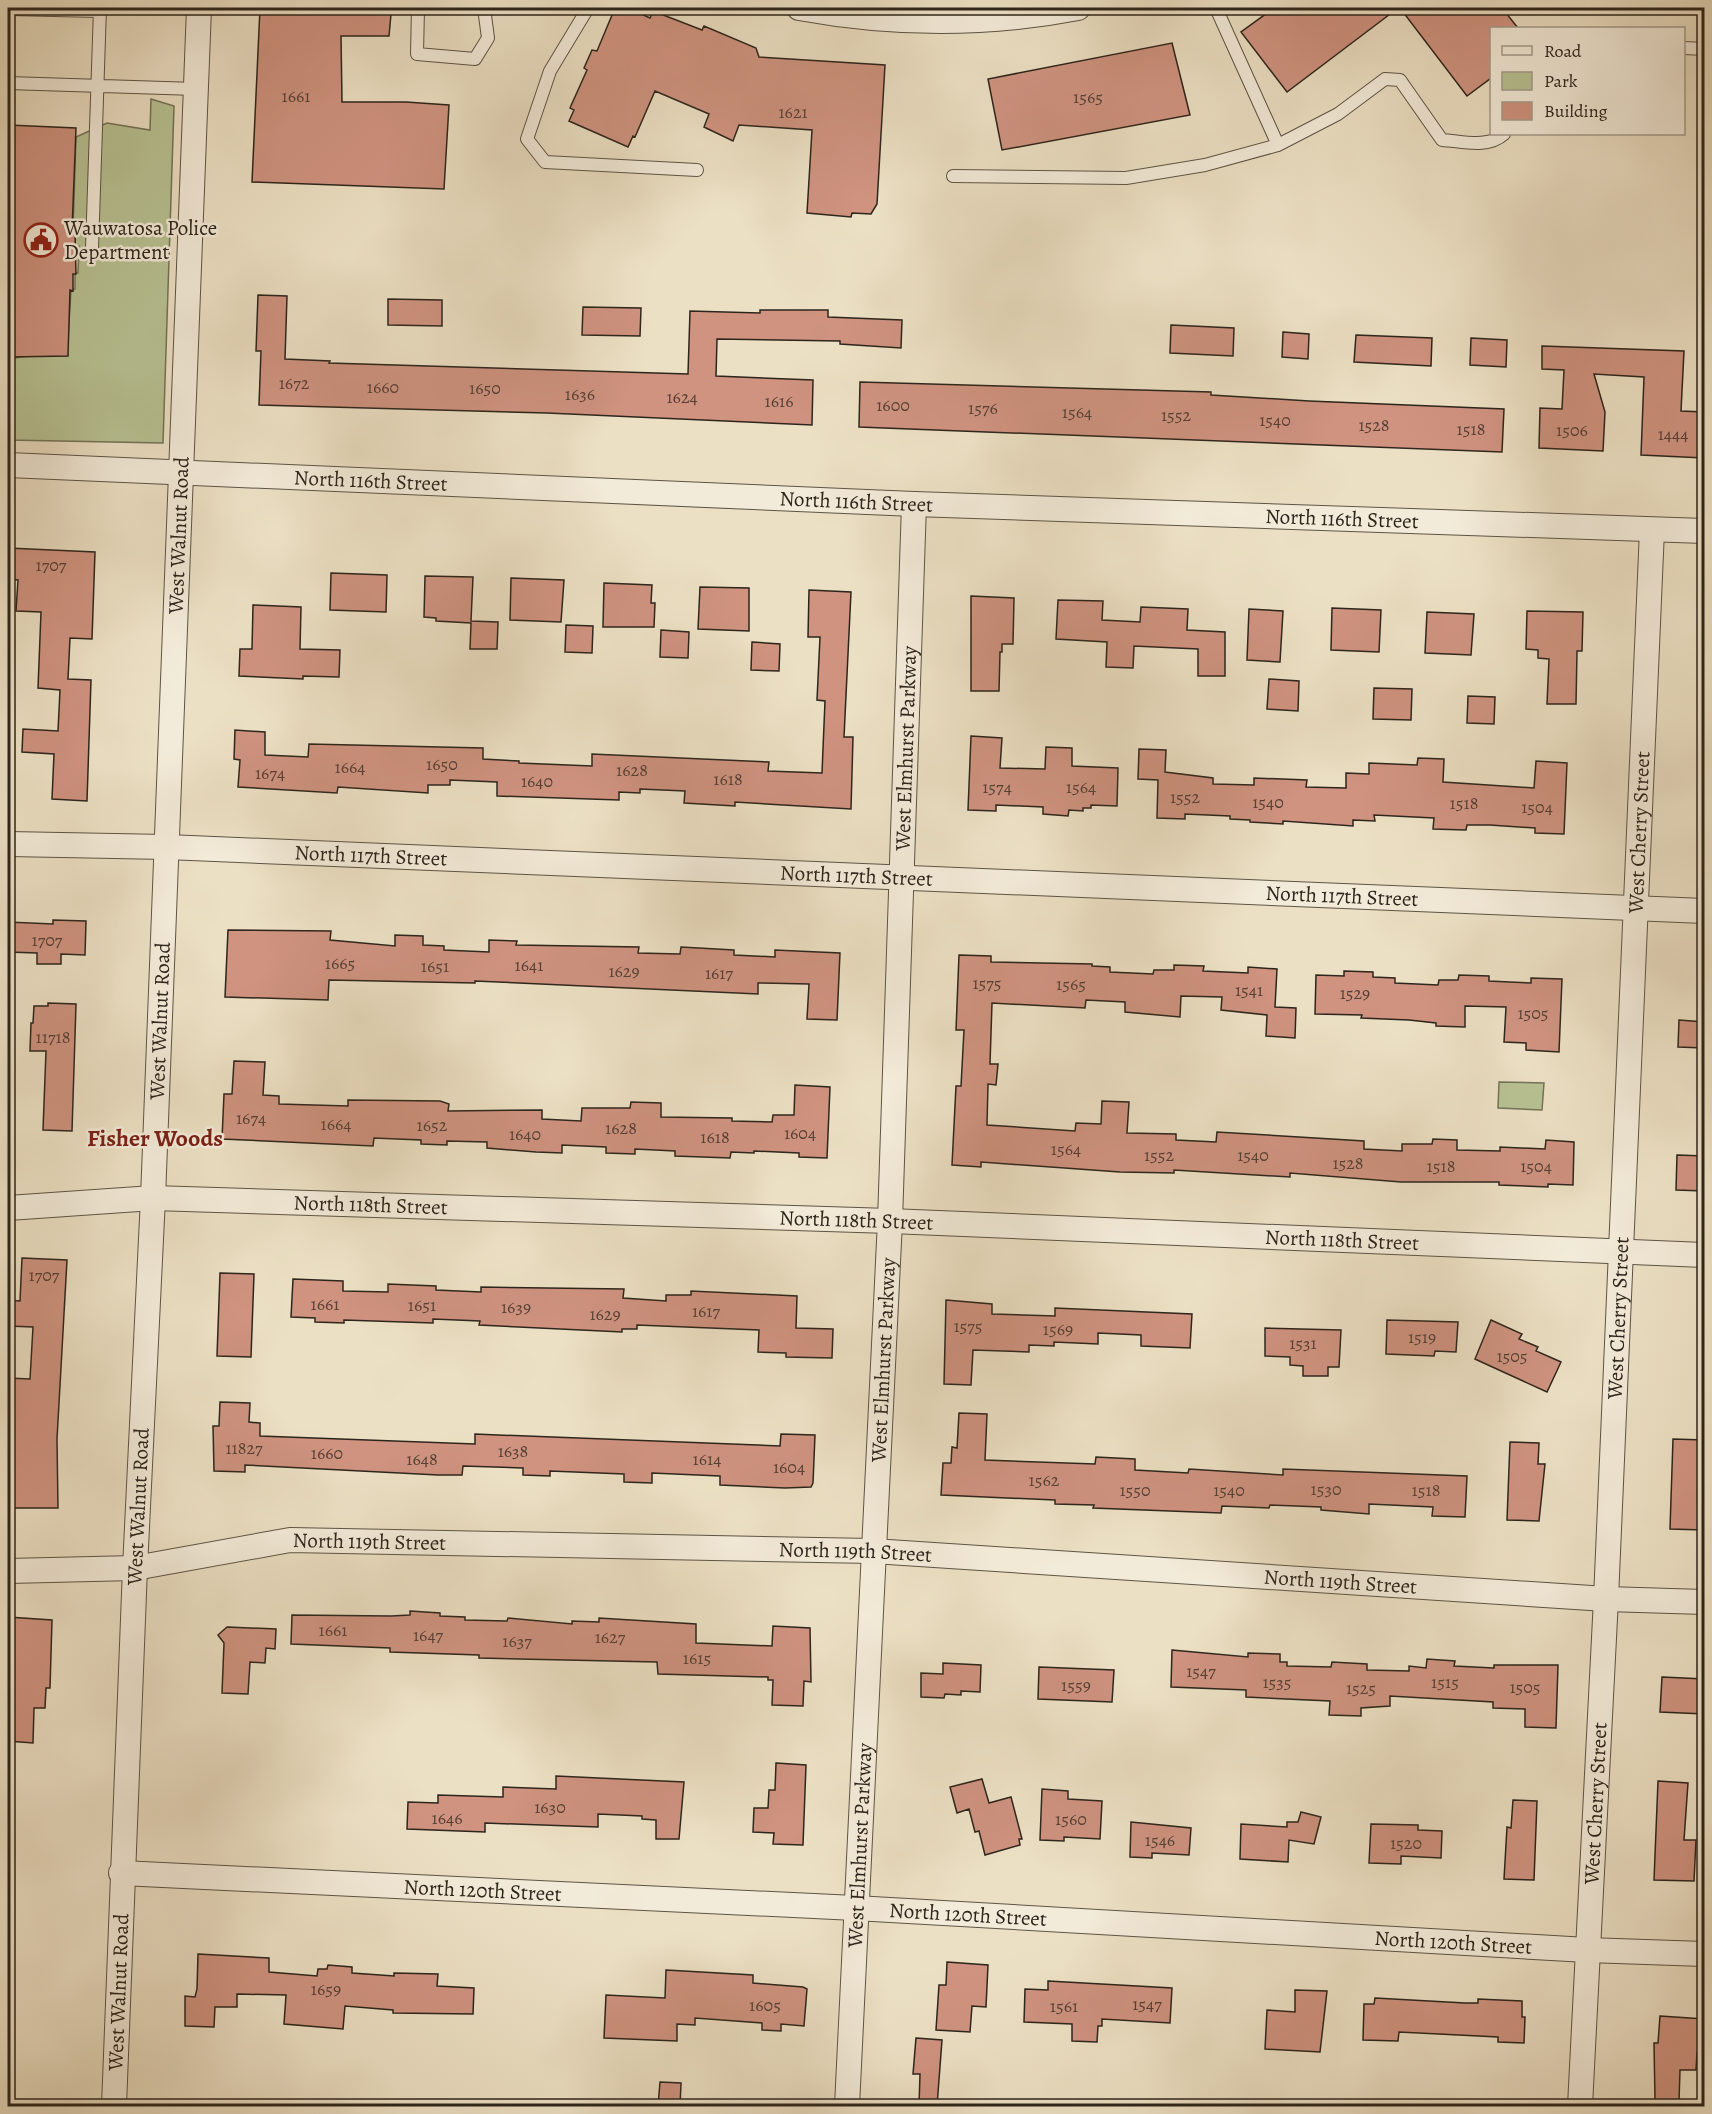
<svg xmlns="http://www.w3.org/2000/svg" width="1712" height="2114" viewBox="0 0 1712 2114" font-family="Alegreya,serif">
	<rect width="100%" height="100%" fill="#ece0c4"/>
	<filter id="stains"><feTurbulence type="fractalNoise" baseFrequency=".00333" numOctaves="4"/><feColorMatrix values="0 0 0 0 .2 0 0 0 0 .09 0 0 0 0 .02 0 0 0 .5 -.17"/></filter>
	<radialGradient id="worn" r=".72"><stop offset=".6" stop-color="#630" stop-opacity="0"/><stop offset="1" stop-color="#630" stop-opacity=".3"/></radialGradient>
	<!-- green -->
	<path fill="#b8c294" stroke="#727458" stroke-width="1.5" d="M151,99L174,106L163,443L8,440V359L35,355L67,356L71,290L75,289V273H78L79,246L75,245V231H73L76,137L107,123L150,130Z
		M1499,1082L1544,1083L1542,1110L1498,1108Z"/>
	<!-- building -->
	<path fill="#cf9380" stroke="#2d251c" stroke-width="1.5" d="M260,8H353V12L391,14L389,36H341L342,102H406L449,105L444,189L252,182Z
		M615,8H628L650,18L653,11L702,30L704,26L756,48L759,57L885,65L877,204L871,214L852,213L851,217L807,213L812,130L739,125L733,141L704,127L709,114L655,91L635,137L633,136L628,147L569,121L574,110L570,108L587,70L584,68L592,50L597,51Z
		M1274,8H1398L1287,92L1241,32Z
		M1400,8H1502L1518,28H1491V78L1467,96Z
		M1172,43L1190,115L1002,150L988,79Z
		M8,125L76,128L72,231H75L76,274H73V291L70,290L68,356L8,357Z
		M258,295L287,296L285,359L330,361L329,363L688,374L690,311L760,313V310H828V317L902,320L901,348L840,344V341L717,339L716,376L813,380L812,425L547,413L259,405L261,351H256Z
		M388,299L442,300V326L388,325Z
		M583,307L641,308L640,336L582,335Z
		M1171,325L1234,328L1233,356L1170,353Z
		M1283,332L1309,334L1308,359L1282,357Z
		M1356,335L1432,338L1431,366L1354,362Z
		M1471,338L1507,340L1506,367L1470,365Z
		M1542,346L1684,351L1681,411L1704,412V458L1641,455L1644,377L1594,374L1605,412L1603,451L1539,448L1540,408L1562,409L1564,370L1542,369Z
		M860,382L1211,392V395L1309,401L1504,409L1502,452L859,427Z
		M8,548L95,552L92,639L70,638L68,679L91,680L87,801L52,799L54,754L22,752L23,729L58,731L60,690L38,688L41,612L16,611L18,580L8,579Z
		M331,573L387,575L386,612L330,610Z
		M425,576L473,577L471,621L498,622L497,649H470L471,623L436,621V618L424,617Z
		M511,578L564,580L561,622L510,620Z
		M604,583L652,585L651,603H655L654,627H603Z
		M700,587L749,588V631L698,629Z
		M809,590L851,592L844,737H853L851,809L735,802V806L684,803L685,791L640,789V793L619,792V800L497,796V782L450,780V785H428V793L338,787L337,793L238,787L240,760L234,759L235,730L265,732V755L308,757L309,744L483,748V759L519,761V763L592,766V754L769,762L768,771L822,773L825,701L817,700L820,637H808Z
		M971,596L1014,598L1013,644H1002V652H1000L999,691H971Z
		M1058,600L1103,601L1102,620L1140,622L1141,607L1188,609L1187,630L1225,632V676H1198V649L1134,646L1133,668L1106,667L1107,642L1056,639Z
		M253,605L301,607L300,649L340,650L339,677L303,676V679L239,676L240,649H252Z
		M1332,608L1381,610L1379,652L1331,650Z
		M1249,609L1283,611L1280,662L1247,660Z
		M1527,611L1583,612L1582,651H1577L1576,704H1547L1549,659L1538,658V650L1526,649Z
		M1427,612L1474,614L1471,655L1425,653Z
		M566,625L593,626L592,653L565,652Z
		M661,630L689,632L688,658L660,657Z
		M752,642L780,644L779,671L751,670Z
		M1269,679L1299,681L1298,711L1267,709Z
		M1374,688L1412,689L1411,720L1373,719Z
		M1468,696L1495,697L1494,724L1467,723Z
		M971,736L1002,738L1000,768L1045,769L1046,747L1072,748V766L1118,768L1117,806L1091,805V808H1083V811L1069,810L1068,816L1043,814V807L996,805V811L968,810Z
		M1139,749L1166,750L1165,772L1213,778V784L1254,785V778L1307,780L1306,787L1346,788V773L1369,774V763L1417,765L1418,758L1444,759L1443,782L1534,788L1536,761L1567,763L1564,834L1535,833V828L1490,825H1467L1466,830L1433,829L1434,818L1374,815L1375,821L1353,820V826L1283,821V824L1250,822V820L1230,819V816L1185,814V819L1157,818L1158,780L1138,779Z
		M53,920L86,921L85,955L61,954V964H37V953L8,952V922L53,924Z
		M228,930L331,931L330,940L395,946V935L423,936V945L444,946V950L489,952V940L517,941L516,945L639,947L638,953L680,954L681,947L734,950V955L775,957V950L840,953L837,1020L807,1019L809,984L758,983V994L475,981V983L329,980L328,1000L225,997Z
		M959,955L991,956V962L1092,964V966L1110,967V972L1153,974L1154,970H1174V965L1204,966L1203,971L1248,973V967L1277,969L1275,1007L1296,1008L1295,1038L1266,1036L1267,1015L1221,1010L1222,997L1181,996L1180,1017L1125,1012V1002L1086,1000L1085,1008L992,1003L990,1064H998L996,1085L988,1084L987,1125L1075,1131L1076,1123L1101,1124L1102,1101L1129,1102L1127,1133L1176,1134V1140L1216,1142L1217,1132L1364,1141V1149L1402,1151V1144H1432L1433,1139L1457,1140V1150L1500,1151V1147L1545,1149L1546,1140L1574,1142L1573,1185L1548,1184V1187L1499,1185V1182H1401L1290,1173V1177L1174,1170V1173L1120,1172L981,1162V1167L952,1165L956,1086H961L964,1030H956Z
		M1344,971L1373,972V977L1395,978V983L1438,985L1439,980H1458L1459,975L1489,976V981L1531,983V978L1562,979L1559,1052L1526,1050V1043L1504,1042L1506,1007L1465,1006V1027L1436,1026V1023L1409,1020L1361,1018L1362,1015L1315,1014L1316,975L1344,976Z
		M48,1003L76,1004L72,1131L43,1130L46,1051H30L31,1023H33L34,1006H48Z
		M1679,1020L1704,1022V1048L1678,1047Z
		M234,1061L265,1062L263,1095L279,1096V1104L348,1106V1100L440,1101L449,1104L448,1111L542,1110V1119L581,1121L582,1108H630L631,1102L661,1103V1117L732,1118V1121L772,1122L773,1115H794L795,1085L830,1087L827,1158L799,1157V1153L754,1151V1153L731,1152L730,1158L675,1156V1151L635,1149V1154L606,1153V1147L562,1145V1153L536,1152L487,1148V1142L447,1141V1145L421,1144V1140L374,1138L373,1146L222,1139L224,1094H232Z
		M1677,1155L1704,1156V1191L1676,1190Z
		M22,1258L67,1260L57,1439L58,1508H8V1378L30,1379L33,1327L8,1326V1300L20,1301Z
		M220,1273L254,1274L251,1357L217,1356Z
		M293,1279L343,1281V1291L388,1292V1284L436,1286V1290L481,1292V1287L624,1289L623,1298L666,1301V1295H691V1291L797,1296L796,1328L833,1329L832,1358L786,1357V1353L758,1352L759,1330L637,1325V1329H622V1332L479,1325L480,1321L433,1319V1323L344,1320V1323L315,1322V1318L291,1317Z
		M946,1300L992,1304V1314L1055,1316V1308L1192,1314L1190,1348L1141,1346V1335L1098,1333V1344L1054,1342V1346L1029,1345V1352L973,1350L971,1385L944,1384Z
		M1387,1320L1458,1322L1456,1352L1435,1351L1434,1356L1386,1354Z
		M1491,1320L1522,1334L1519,1339L1538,1347L1536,1351L1561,1362L1547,1392L1475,1359Z
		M1265,1328L1341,1330L1339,1367H1328V1376H1303V1366L1290,1365V1357L1265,1356Z
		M220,1402L250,1403L249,1422L260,1423V1436L475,1444V1434L780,1446L781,1434L815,1435L813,1483L811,1487L785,1488L720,1485V1476L652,1473V1483L624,1482V1474L550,1471V1476L523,1475V1468L463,1466L462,1475H438L245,1465V1472L214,1471L213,1426H219Z
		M959,1413L987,1414L985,1460L1095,1464L1096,1457L1135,1459V1470L1188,1473L1189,1469L1283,1475V1469L1467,1476L1465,1517L1432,1516L1433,1507L1369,1504V1514L1321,1510V1507L1270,1505L1269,1508L1222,1506L1221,1513L1093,1508L1094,1505L1055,1504V1500L941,1495L943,1463H951L952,1447L957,1448Z
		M1673,1439L1704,1440V1530L1670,1529Z
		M1510,1442L1539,1443L1538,1464H1545L1539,1521L1507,1520Z
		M410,1611L440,1613V1616L465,1617V1620L507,1621L508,1618L572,1624V1621L599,1622V1618L696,1624V1643L772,1646L773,1626L810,1628L811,1682L804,1681L803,1706L772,1705L773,1680H768V1677L658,1674L657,1662L479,1658V1655L390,1652V1648L291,1644L292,1615L391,1616L410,1615Z
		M8,1617L52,1620L50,1688H46L45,1708H34L33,1743L8,1741Z
		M227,1627L276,1629L275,1649L266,1648L265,1663L250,1662L248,1694L222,1693L224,1643L218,1635Z
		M1172,1650L1248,1657V1653L1280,1654V1662H1287V1666L1331,1667L1332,1662L1367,1664V1670L1409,1671V1666L1426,1668L1427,1659L1455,1661L1454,1666L1494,1668V1665H1558L1556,1728L1525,1727V1709L1493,1708V1702L1390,1696V1706L1361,1708V1716L1329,1715L1330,1701L1246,1697V1690L1171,1687Z
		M943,1663L981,1665L980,1692L961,1691V1695L945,1694L944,1698L921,1697V1673L943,1674Z
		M1039,1667L1114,1670L1112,1702L1038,1699Z
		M1662,1677L1704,1679V1714L1660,1712Z
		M776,1763L806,1765L803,1845L773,1844L774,1833L753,1832L754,1808H768L769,1790H775Z
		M556,1776L684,1782L679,1839H656V1820L642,1819V1816L598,1814V1827L485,1823V1832L407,1829L408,1802L438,1803V1795L503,1797V1787L556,1789Z
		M982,1779L989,1803L1011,1797L1022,1839H1019L1020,1845L985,1855L979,1831L975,1832L969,1809L957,1813L950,1787Z
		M1658,1781L1688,1783L1684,1840H1696L1694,1881L1654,1880Z
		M1042,1789L1068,1791V1799L1102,1801L1100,1839L1064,1837V1841L1040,1840Z
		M1513,1800L1537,1801L1534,1880L1504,1879L1507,1827L1511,1828Z
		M1301,1812L1321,1817L1314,1844L1289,1840L1288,1862L1240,1859L1241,1824L1287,1827V1822H1298Z
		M1131,1822L1191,1828L1189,1855L1152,1853V1858L1130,1857Z
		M1371,1824L1418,1825V1830L1442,1831L1441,1858L1401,1856V1864L1369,1863Z
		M198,1954L269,1958V1972L317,1976L318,1969H327L328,1965L352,1967V1973L394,1976V1973L438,1974L437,1986L474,1988L473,2014L393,2013V2010L345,2006L343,2029L284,2024L286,1995L237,1994V2007H215L214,2027L185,2026V1996L195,1997L197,1989Z
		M947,1962L988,1965L986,2007L972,2006L970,2032L936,2030L939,1985H946Z
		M666,1970L753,1975V1983L803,1987L807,1989L804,2026L781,2024V2031L762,2030V2023L695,2018V2025L677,2024V2041L604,2038L606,1995L665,1998Z
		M1048,1981L1172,1988L1170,2023L1102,2019V2026H1098L1097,2042L1072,2041V2024L1024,2022L1025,1989L1048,1990Z
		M1295,1990L1327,1991L1320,2052L1265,2049L1267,2010L1295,2012Z
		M1375,1998L1465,2003H1478V1999L1522,2001V2017H1525L1524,2043L1498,2042V2037L1399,2032L1398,2041L1363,2040L1364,2004H1374Z
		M1660,2016L1704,2019L1703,2053H1697L1696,2070H1680L1679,2101L1655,2100L1654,2043H1658Z
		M916,2038L942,2040L937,2106H919L920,2074H913Z
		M660,2082L681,2083L680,2106H658Z"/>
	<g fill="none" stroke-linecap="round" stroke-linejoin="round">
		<defs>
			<path id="service" d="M418,8L417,54L475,59L488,38L484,8
				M588,8L550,71L527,139L545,162L697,170
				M1216,8L1278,145
				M8,9L100,11
				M1684,48L1704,49
				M8,83L196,89
				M953,176L1126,178L1205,165L1278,145L1338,114L1385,79L1400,80L1442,140C1462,141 1487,149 1504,134
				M92,248L100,8"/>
			<g id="minor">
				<path d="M799,8C892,25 985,26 1078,8"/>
				<path id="s1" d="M8,465L914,504L1704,531"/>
				<path id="s2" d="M8,844L167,847L1704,911"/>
				<path id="s3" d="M8,1208L153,1198L890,1221L1704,1255"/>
				<path id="s4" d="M8,1571L135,1568L290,1540L873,1551L1606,1599L1704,1602"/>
				<path id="s5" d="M121,1873L855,1908L1587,1950L1704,1954"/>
				<path id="s6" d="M114,2106L135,1568L153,1198L199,8"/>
				<path id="s7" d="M847,2106L890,1221L914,504"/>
				<path id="s8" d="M1580,2106L1606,1599L1652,530"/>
			</g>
		</defs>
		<!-- service casing -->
		<use href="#service" stroke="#5d5446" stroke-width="14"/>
		<!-- minor casing -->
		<use href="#minor" stroke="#5d5446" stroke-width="26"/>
		<!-- service -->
		<use href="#service" stroke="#f3ebd9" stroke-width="12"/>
		<!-- minor -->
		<use href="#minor" stroke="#f3ebd9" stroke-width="24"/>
	</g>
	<!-- icons -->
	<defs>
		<symbol id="civic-ring" viewBox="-11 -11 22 22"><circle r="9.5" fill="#f3ebd9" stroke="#8f2418" stroke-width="1.5"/><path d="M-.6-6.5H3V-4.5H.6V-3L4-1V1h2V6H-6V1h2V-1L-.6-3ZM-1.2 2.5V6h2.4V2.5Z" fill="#8f2418"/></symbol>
	</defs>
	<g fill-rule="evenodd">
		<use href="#civic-ring" x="22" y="221" width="38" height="38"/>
	</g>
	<g text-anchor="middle" stroke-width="5" stroke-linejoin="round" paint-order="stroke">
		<!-- number labels -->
		<g font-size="18" fill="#564035">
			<text x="296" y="102">1661</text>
			<text x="1088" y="103">1565</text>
			<text x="793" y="118">1621</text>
			<text x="294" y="389">1672</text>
			<text x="383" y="393">1660</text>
			<text x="485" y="394">1650</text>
			<text x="580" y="400">1636</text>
			<text x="682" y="403">1624</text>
			<text x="779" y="407">1616</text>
			<text x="893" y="411">1600</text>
			<text x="983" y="414">1576</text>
			<text x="1077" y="418">1564</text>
			<text x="1176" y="421">1552</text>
			<text x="1275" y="426">1540</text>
			<text x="1374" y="431">1528</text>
			<text x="1471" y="435">1518</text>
			<text x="1572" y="436">1506</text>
			<text x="1673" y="440">1444</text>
			<text x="51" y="571">1707</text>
			<text x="442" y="770">1650</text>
			<text x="350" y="773">1664</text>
			<text x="632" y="776">1628</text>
			<text x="270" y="779">1674</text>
			<text x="728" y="785">1618</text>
			<text x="537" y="787">1640</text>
			<text x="997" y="793">1574</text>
			<text x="1081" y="793">1564</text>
			<text x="1185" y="803">1552</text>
			<text x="1268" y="808">1540</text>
			<text x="1464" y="809">1518</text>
			<text x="1537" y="813">1504</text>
			<text x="47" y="946">1707</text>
			<text x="340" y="969">1665</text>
			<text x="529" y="971">1641</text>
			<text x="435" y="972">1651</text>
			<text x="624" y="977">1629</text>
			<text x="719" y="979">1617</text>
			<text x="987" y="989">1575</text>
			<text x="1071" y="990">1565</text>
			<text x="1249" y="996">1541</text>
			<text x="1355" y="999">1529</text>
			<text x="1533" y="1019">1505</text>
			<text x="53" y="1043">11718</text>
			<text x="251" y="1124">1674</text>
			<text x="336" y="1130">1664</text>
			<text x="432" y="1131">1652</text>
			<text x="621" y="1134">1628</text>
			<text x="800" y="1139">1604</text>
			<text x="525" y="1140">1640</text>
			<text x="715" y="1143">1618</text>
			<text x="1066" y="1155">1564</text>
			<text x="1159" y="1161">1552</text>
			<text x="1253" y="1161">1540</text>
			<text x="1348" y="1169">1528</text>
			<text x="1441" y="1172">1518</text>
			<text x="1536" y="1172">1504</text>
			<text x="44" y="1281">1707</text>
			<text x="325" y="1310">1661</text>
			<text x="422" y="1311">1651</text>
			<text x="516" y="1313">1639</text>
			<text x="706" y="1317">1617</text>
			<text x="605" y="1320">1629</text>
			<text x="968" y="1332">1575</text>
			<text x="1058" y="1335">1569</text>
			<text x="1422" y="1343">1519</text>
			<text x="1303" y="1349">1531</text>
			<text x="1512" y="1362">1505</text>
			<text x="244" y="1454">11827</text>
			<text x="513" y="1457">1638</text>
			<text x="327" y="1459">1660</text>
			<text x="422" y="1465">1648</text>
			<text x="707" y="1465">1614</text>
			<text x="789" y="1473">1604</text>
			<text x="1044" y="1486">1562</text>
			<text x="1326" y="1495">1530</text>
			<text x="1135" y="1496">1550</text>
			<text x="1229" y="1496">1540</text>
			<text x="1426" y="1496">1518</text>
			<text x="333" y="1636">1661</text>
			<text x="428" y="1641">1647</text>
			<text x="610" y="1643">1627</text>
			<text x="517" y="1647">1637</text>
			<text x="697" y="1664">1615</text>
			<text x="1201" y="1677">1547</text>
			<text x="1277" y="1688">1535</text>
			<text x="1445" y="1688">1515</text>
			<text x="1076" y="1691">1559</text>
			<text x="1525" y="1693">1505</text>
			<text x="1361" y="1694">1525</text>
			<text x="550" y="1813">1630</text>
			<text x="447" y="1824">1646</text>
			<text x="1071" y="1825">1560</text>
			<text x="1160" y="1846">1546</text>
			<text x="1406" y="1849">1520</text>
			<text x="326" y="1995">1659</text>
			<text x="1147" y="2010">1547</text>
			<text x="765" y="2011">1605</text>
			<text x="1064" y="2012">1561</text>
		</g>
		<!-- poi labels -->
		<g font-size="21" fill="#2d251c" stroke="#f3ebd9" text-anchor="start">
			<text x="64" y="235">Wauwatosa Police<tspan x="64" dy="24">Department</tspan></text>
		</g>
		<!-- street labels -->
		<g font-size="21" fill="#2d251c" stroke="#f3ebd9">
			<text dy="7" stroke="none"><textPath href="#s1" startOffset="363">North 116th Street</textPath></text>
			<text dy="7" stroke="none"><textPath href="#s1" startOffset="849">North 116th Street</textPath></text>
			<text dy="7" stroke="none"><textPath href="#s1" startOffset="1335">North 116th Street</textPath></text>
			<text dy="7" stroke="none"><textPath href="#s6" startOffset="1572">West Walnut Road</textPath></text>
			<text dy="7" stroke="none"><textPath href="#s7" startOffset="1359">West Elmhurst Parkway</textPath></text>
			<text dy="7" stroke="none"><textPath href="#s8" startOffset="1275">West Cherry Street</textPath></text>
			<text dy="7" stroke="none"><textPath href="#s2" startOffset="363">North 117th Street</textPath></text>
			<text dy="7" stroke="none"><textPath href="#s2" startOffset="849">North 117th Street</textPath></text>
			<text dy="7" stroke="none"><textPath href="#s2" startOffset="1335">North 117th Street</textPath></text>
			<text dy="7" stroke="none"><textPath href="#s6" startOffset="1086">West Walnut Road</textPath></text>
			<text dy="7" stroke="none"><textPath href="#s3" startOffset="363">North 118th Street</textPath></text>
			<text dy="7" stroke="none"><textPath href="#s3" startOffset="849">North 118th Street</textPath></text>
			<text dy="7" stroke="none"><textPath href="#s3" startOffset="1335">North 118th Street</textPath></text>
			<text dy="7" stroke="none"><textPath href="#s8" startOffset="789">West Cherry Street</textPath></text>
			<text dy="7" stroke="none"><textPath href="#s7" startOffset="747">West Elmhurst Parkway</textPath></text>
			<text dy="7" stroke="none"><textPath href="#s6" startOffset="600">West Walnut Road</textPath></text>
			<text dy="7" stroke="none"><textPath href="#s4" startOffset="364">North 119th Street</textPath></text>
			<text dy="7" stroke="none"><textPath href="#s4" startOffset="850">North 119th Street</textPath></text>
			<text dy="7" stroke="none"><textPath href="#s4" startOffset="1336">North 119th Street</textPath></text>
			<text dy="7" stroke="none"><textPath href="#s8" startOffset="303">West Cherry Street</textPath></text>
			<text dy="7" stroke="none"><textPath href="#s7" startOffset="261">West Elmhurst Parkway</textPath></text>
			<text dy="7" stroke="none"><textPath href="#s5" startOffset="362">North 120th Street</textPath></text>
			<text dy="7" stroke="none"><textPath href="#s5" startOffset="848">North 120th Street</textPath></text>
			<text dy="7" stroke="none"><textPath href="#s5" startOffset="1334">North 120th Street</textPath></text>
			<text dy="7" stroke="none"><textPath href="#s6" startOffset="114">West Walnut Road</textPath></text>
		</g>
		<!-- quarter labels -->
		<g font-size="24" font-weight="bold" fill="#7a1f14" stroke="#f3ebd9">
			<text x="155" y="1146">Fisher Woods</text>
		</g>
	</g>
	<!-- margin -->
	<rect width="1712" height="2114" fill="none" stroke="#ece0c4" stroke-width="30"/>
	<rect x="9" y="9" width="1694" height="2096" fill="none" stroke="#2d251c" stroke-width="3"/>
	<rect x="15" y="15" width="1682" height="2084" fill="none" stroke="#2d251c" stroke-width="1.5"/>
	<!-- legend -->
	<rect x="1490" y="27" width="195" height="108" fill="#f3ebd9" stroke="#a49c8d" stroke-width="1.5"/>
	<rect x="1502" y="46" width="30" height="9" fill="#f3ebd9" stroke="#a49c8d" stroke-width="1.5"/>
	<text x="1544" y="57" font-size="18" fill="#2d251c">Road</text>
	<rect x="1502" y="72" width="30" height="18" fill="#b8c294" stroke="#a49c8d" stroke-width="1.5"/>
	<text x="1544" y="87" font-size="18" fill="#2d251c">Park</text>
	<rect x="1502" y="102" width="30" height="18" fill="#cf9380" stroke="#a49c8d" stroke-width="1.5"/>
	<text x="1544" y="117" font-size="18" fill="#2d251c">Building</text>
	<rect width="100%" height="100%" filter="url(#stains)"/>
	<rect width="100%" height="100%" fill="url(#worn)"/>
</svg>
